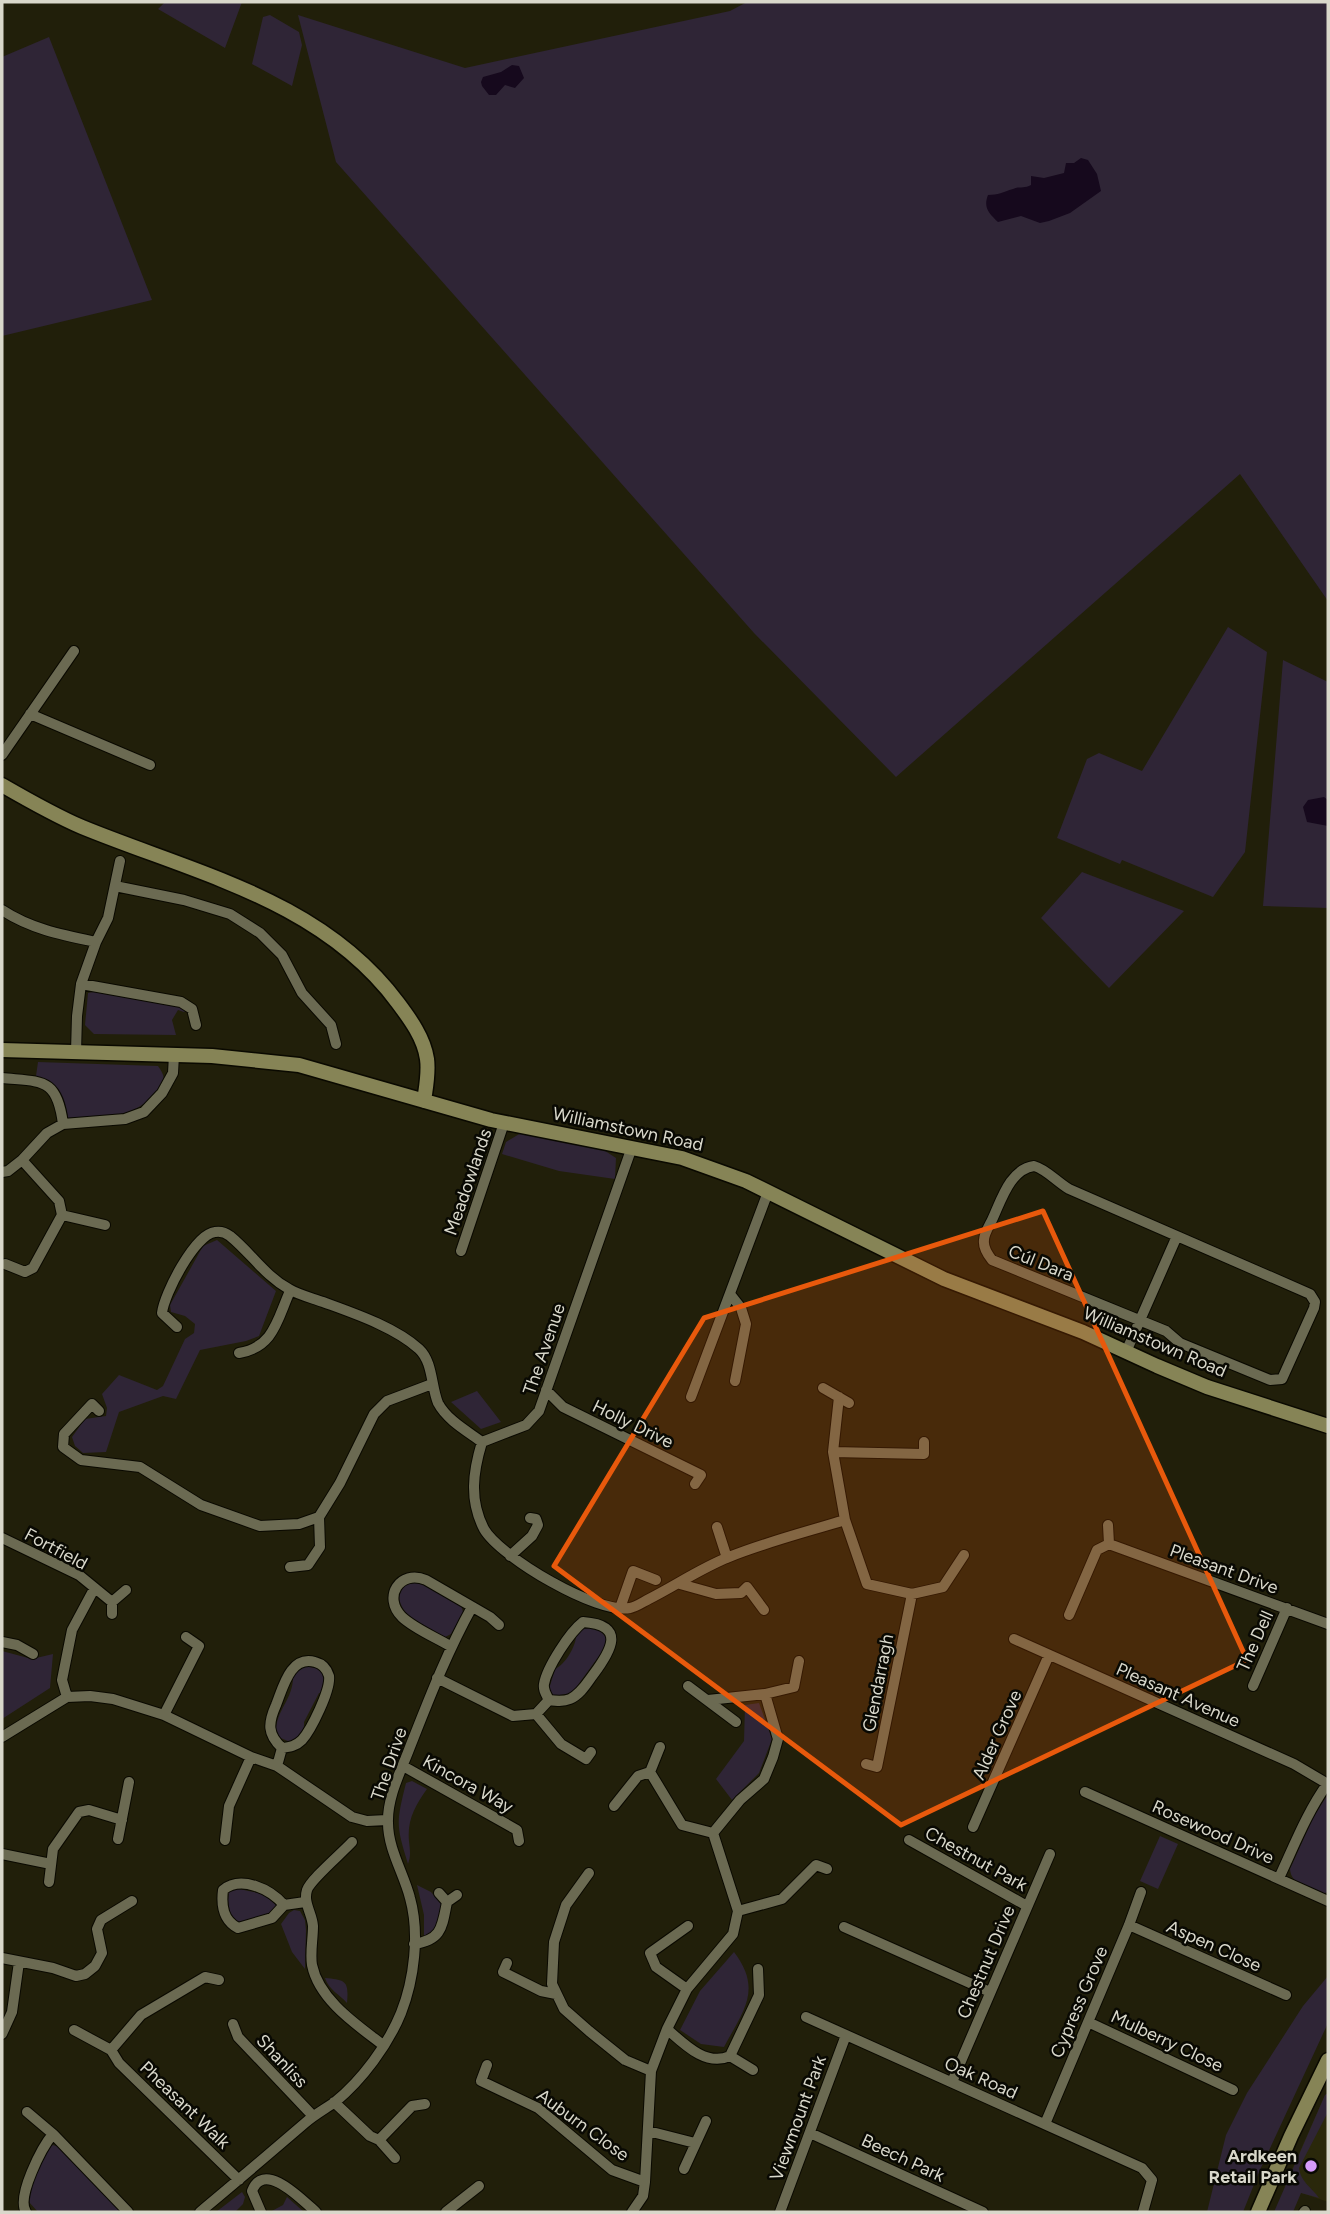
<svg xmlns="http://www.w3.org/2000/svg" width="1330" height="2214" viewBox="0 0 1330 2214" font-family="Figtree,sans-serif">
	<rect width="100%" height="100%" fill="#211f0a"/>
	<!-- built -->
	<path fill="#2a280b" d="M1328,2093V2202L1284,2187L1325,2095Z"/>
	<!-- green -->
	<path fill="#2f2536" d="M165,2H242L225,48L158,9Z
		M747,2H1328V601L1240,474L896,777L754,633L336,162L298,15L465,68L730,11Z
		M270,15L299,32L302,45L292,86L252,64L263,17Z
		M49,37L152,300L2,336V57Z
		M1228,627L1267,652L1245,852L1213,897L1122,860L1120,864L1057,838L1087,759L1099,753L1142,771Z
		M1283,660L1328,682V908L1263,906Z
		M1082,872L1184,911L1109,988L1041,918Z
		M99,991L177,1004L187,1009L184,1012L178,1010L172,1020L176,1035L94,1034L85,1025L88,993Z
		M38,1062L158,1066C165,1076 166,1080 158,1090C133,1121 104,1116 68,1118C65,1096 57,1084 36,1076Z
		M521,1133L599,1147L616,1158L615,1179L559,1171L502,1154L506,1142Z
		M217,1240L276,1291L259,1336L246,1341L200,1350L176,1399L163,1396L119,1412L106,1452L83,1453L75,1446L72,1437L85,1419L106,1416L107,1408L102,1394L119,1375L157,1390L163,1386L185,1339L194,1333L195,1324L185,1316L171,1312L170,1305L203,1246Z
		M477,1391L501,1422L481,1429L451,1402Z
		M410,1582H420L461,1605L463,1612L451,1634L445,1637C428,1627 400,1618 399,1596L403,1586Z
		M586,1626H595L608,1639L604,1654L599,1656L572,1693L554,1696L549,1689L555,1669C565,1665 576,1646 576,1636Z
		M2,1651L32,1659L53,1654L50,1688L2,1719Z
		M302,1666L316,1668L325,1675V1685L322,1693H319L304,1722C305,1732 298,1738 290,1742L276,1736C274,1710 294,1701 293,1675Z
		M759,1703L772,1739L759,1773L732,1800L716,1779L744,1741L745,1705Z
		M412,1781L427,1789C415,1806 407,1820 409,1841C410,1851 411,1855 408,1864C396,1825 396,1823 406,1783Z
		M1328,1794V1892L1322,1894C1309,1888 1291,1885 1290,1869L1313,1818Z
		M1160,1836L1178,1844L1158,1889L1140,1881Z
		M417,1885L431,1892L443,1906L435,1933L424,1937V1915Z
		M239,1889L263,1894L276,1905C272,1919 253,1920 240,1924L231,1918L228,1901L229,1890Z
		M294,1910L300,1911L305,1920L306,1930L305,1969L292,1952L281,1924L289,1913Z
		M734,1952C763,1990 743,2011 724,2047L701,2044L680,2030L700,1991Z
		M1328,1976V2023L1259,2172L1243,2212H1207L1226,2135L1247,2093L1303,2006Z
		M325,1978C346,1980 349,1981 347,2003C339,1994 329,1990 325,1978Z
		M1328,2093V2112L1299,2168C1300,2181 1312,2188 1319,2198L1301,2193L1293,2212H1274L1325,2095Z
		M53,2145L59,2147L121,2212H38L28,2201V2194L48,2148Z
		M242,2192L245,2197L243,2204L235,2212H216Z
		M287,2197L304,2212H270L283,2205Z"/>
	<!-- water -->
	<path fill="#16091d" d="M512,65L519,66L524,78L515,88L505,85L496,95H489L482,86L481,82L483,77L501,72Z
		M1081,158L1088,160L1097,174L1101,191L1070,213L1049,221L1040,223L1021,216L998,222C989,213 983,208 988,195C998,195 1003,192 1013,189C1019,186 1024,189 1031,185V176L1044,178L1064,173L1066,163H1074Z
		M1324,797L1328,800V826L1307,822L1303,807L1308,800Z"/>
	<g fill="none" stroke-linecap="round" stroke-linejoin="round">
		<defs>
			<path id="street" d="M30,714L150,765
				M2,755L74,651
				M115,886L184,900L230,914L260,933L282,955L302,993L331,1025L336,1044
				M2,910C31,929 62,935 96,942
				M81,984L181,1002L192,1009L196,1025
				M76,1052L77,1016L81,984L96,942L108,918L120,861
				M2,1078C42,1082 57,1077 63,1124
				M632,1147L539,1411L526,1425L482,1442C473,1472 469,1500 484,1529C500,1557 598,1615 630,1608C636,1607 643,1602 649,1599C675,1586 701,1568 729,1557C766,1542 806,1532 845,1520
				M1034,1166C1046,1169 1057,1182 1069,1189L1310,1294L1315,1302L1314,1308L1282,1379L1270,1380L1180,1343L1166,1331L992,1260C988,1255 983,1247 984,1240C984,1234 989,1226 992,1220C1001,1201 1010,1169 1034,1166Z
				M2,1172L8,1171L22,1160
				M62,1215L105,1225
				M461,1251L504,1123
				M5,1264L25,1272L33,1268L62,1215L59,1201L22,1160L47,1133L63,1124L125,1119L144,1112L162,1093L173,1073L174,1055
				M730,1294L741,1308L746,1324L735,1381
				M177,1327L162,1313C164,1294 195,1234 215,1232C220,1231 226,1233 230,1236C251,1253 265,1276 289,1289C299,1295 312,1298 323,1302C353,1313 395,1327 419,1349C433,1362 431,1386 438,1403C447,1420 467,1431 482,1442
				M1126,1352L1177,1236
				M239,1353C274,1347 277,1320 290,1291
				M823,1388L849,1403
				M546,1390L563,1407L701,1475L695,1484
				M691,1397L768,1192
				M839,1397L833,1452L845,1520L867,1584L912,1594L943,1587L964,1555
				M99,1411L92,1404L64,1434L63,1447L81,1460L140,1467L201,1505L260,1526L299,1524L319,1517
				M833,1452L924,1454V1442
				M717,1527L727,1558
				M2,1538L79,1575L112,1602
				M1109,1544L1328,1624
				M510,1556L532,1536L538,1525L536,1519L530,1518
				M290,1567L308,1565L320,1547L319,1517L340,1483L374,1414L387,1401L432,1384
				M680,1584L716,1594L741,1593L747,1587L764,1610
				M620,1608L633,1571L656,1580
				M112,1614V1602L126,1590
				M1069,1615L1097,1550L1109,1544L1108,1525
				M1014,1639L1294,1764L1328,1784
				M2,1642L17,1645L33,1654
				M450,1646C435,1637 415,1629 402,1617C382,1597 400,1569 426,1580L490,1617L499,1625
				M437,1678L513,1716L536,1714L549,1700C556,1701 563,1702 570,1699C581,1694 587,1683 593,1675C611,1651 627,1625 583,1622C570,1632 547,1667 544,1684C543,1690 546,1694 549,1700
				M688,1686L736,1722
				M1253,1686L1287,1608
				M67,1697L62,1680L72,1630L94,1589
				M708,1700L765,1694L794,1687L799,1661
				M536,1714L561,1744L586,1759L591,1752
				M164,1715L199,1646L186,1637
				M2,1737L67,1697L90,1696L113,1699L164,1715L251,1757L277,1766L352,1817L367,1821L387,1820
				M866,1764L877,1767L912,1594
				M277,1766L282,1748C267,1734 268,1723 276,1705C283,1688 290,1655 315,1662C323,1664 327,1669 329,1676C331,1690 311,1730 302,1740C296,1746 290,1747 282,1748
				M403,1766L517,1830L519,1841
				M650,1772L682,1825L713,1833
				M650,1772L660,1747
				M1085,1792L1328,1901
				M614,1806L638,1776L650,1772
				M973,1827L1049,1655
				M713,1833L740,1800L764,1779L773,1757L778,1739L765,1694
				M118,1839L129,1782
				M225,1840L229,1806L251,1757
				M909,1840L1027,1906
				M352,1842C343,1852 310,1880 307,1890C303,1903 312,1913 313,1926C313,1939 310,1953 312,1965C319,2000 357,2025 383,2045
				M2,1854L51,1864
				M589,1873L566,1905L554,1942L552,1984L564,2009L589,2031L625,2060L651,2071
				M1279,1878C1294,1846 1307,1812 1328,1783
				M49,1882L53,1849L79,1812L89,1810L122,1820
				M447,1902L457,1895
				M284,1905C270,1889 241,1875 223,1890C221,1906 223,1920 238,1928L272,1918L284,1905L305,1902
				M738,1911L782,1899L816,1865L827,1869
				M1129,1925L1286,1995
				M844,1927L990,1992
				M414,1944C442,1940 442,1927 447,1902L439,1893
				M2,1958L53,1968L76,1976L85,1974L95,1966L102,1953L97,1929L101,1920L132,1901
				M507,1963L503,1972L541,1991L556,1994
				M687,1989L656,1967L650,1953L688,1926
				M806,2017L1142,2168L1152,2180L1143,2212
				M1088,2022L1233,2090
				M233,2024L238,2037L313,2116
				M667,2029C684,2044 706,2067 730,2056L759,1995L758,1969
				M74,2030L111,2050L119,2063L239,2180
				M2,2034L12,2012L19,1962
				M111,2050L141,2015L205,1977L219,1980
				M730,2056L753,2070
				M487,2065L481,2081L538,2108L612,2170L645,2182
				M952,2082L1050,1854
				M334,2102L370,2136L379,2140L395,2158
				M27,2112L53,2134L128,2212
				M1045,2124L1129,1925L1141,1892
				M648,2131L695,2143
				M810,2133L983,2212
				M379,2140L412,2106L425,2104
				M684,2169L706,2121
				M26,2212C16,2197 42,2147 53,2134
				M200,2212C235,2183 270,2153 305,2123C314,2115 325,2109 335,2102C362,2080 388,2045 401,2013C414,1980 420,1934 410,1898C404,1874 388,1849 388,1823C387,1797 401,1771 410,1747C429,1699 447,1652 472,1607
				M261,2212L252,2191C264,2159 303,2201 316,2212
				M446,2212L479,2186
				M632,2212L643,2196L645,2182L651,2071L667,2029L687,1989L733,1934L738,1911L713,1833
				M780,2212L846,2035
				M1304,2212L1305,2211"/>
			<path id="secondary" d="M2,785C28,800 54,815 82,827C194,873 322,900 398,1003C410,1019 424,1038 427,1059C429,1073 426,1087 424,1101
				M2,1050L212,1056L299,1065L491,1120L682,1158L746,1181L944,1279L1083,1332L1157,1366L1207,1387L1328,1426
				M1258,2212L1291,2136L1328,2060"/>
		</defs>
		<!-- street casing -->
		<use href="#street" stroke="#0a0900" stroke-width="12"/>
		<!-- secondary casing -->
		<use href="#secondary" stroke="#0a0900" stroke-width="17"/>
		<!-- street -->
		<use href="#street" stroke="#6b6a52" stroke-width="10"/>
		<!-- secondary -->
		<use href="#secondary" stroke="#868456" stroke-width="14"/>
	</g>
	<!-- marked area -->
	<path fill="#e8590c" fill-opacity="0.2" stroke="#e8590c" stroke-width="5" stroke-linejoin="round" d="M1043,1211L1247,1660L901,1825L554,1566L704,1318Z"/>
	<!-- markers -->
	<circle fill="#d69bfa" stroke="#090903" stroke-width="2.5" cx="1311" cy="2166" r="7"/>
	<g text-anchor="middle" stroke-width="5" stroke-linejoin="round" paint-order="stroke">
		<!-- street labels -->
		<g font-size="18" fill="#d9d8cb" stroke="#090903">
			<text transform="translate(628 1129) rotate(12)" y="6">Williamstown Road</text>
			<text transform="translate(468 1182) rotate(-71)" y="6">Meadowlands</text>
			<text transform="translate(1041 1263) rotate(22)" y="6">Cúl Dara</text>
			<text transform="translate(1155 1342) rotate(23)" y="6">Williamstown Road</text>
			<text transform="translate(544 1349) rotate(-71)" y="6">The Avenue</text>
			<text transform="translate(633 1424) rotate(26)" y="6">Holly Drive</text>
			<text transform="translate(56 1549) rotate(28)" y="6">Fortfield</text>
			<text transform="translate(1224 1569) rotate(20)" y="6">Pleasant Drive</text>
			<text transform="translate(1255 1641) rotate(-66)" y="6">The Dell</text>
			<text transform="translate(878 1683) rotate(-79)" y="6">Glendarragh</text>
			<text transform="translate(1178 1695) rotate(24)" y="6">Pleasant Avenue</text>
			<text transform="translate(997 1735) rotate(-66)" y="6">Alder Grove</text>
			<text transform="translate(389 1764) rotate(-71)" y="6">The Drive</text>
			<text transform="translate(468 1784) rotate(29)" y="6">Kincora Way</text>
			<text transform="translate(1213 1832) rotate(24)" y="6">Rosewood Drive</text>
			<text transform="translate(976 1859) rotate(29)" y="6">Chestnut Park</text>
			<text transform="translate(1214 1946) rotate(24)" y="6">Aspen Close</text>
			<text transform="translate(986 1962) rotate(-67)" y="6">Chestnut Drive</text>
			<text transform="translate(1079 2002) rotate(-67)" y="6">Cypress Grove</text>
			<text transform="translate(1167 2041) rotate(25)" y="6">Mulberry Close</text>
			<text transform="translate(282 2061) rotate(47)" y="6">Shanliss</text>
			<text transform="translate(981 2078) rotate(24)" y="6">Oak Road</text>
			<text transform="translate(185 2105) rotate(44)" y="6">Pheasant Walk</text>
			<text transform="translate(798 2118) rotate(-70)" y="6">Viewmount Park</text>
			<text transform="translate(583 2125) rotate(36)" y="6">Auburn Close</text>
			<text transform="translate(903 2158) rotate(25)" y="6">Beech Park</text>
		</g>
		<!-- poi labels -->
		<g font-size="18" font-weight="bold" fill="#d9d8cb" stroke="#090903" text-anchor="end">
			<text x="1297" y="2162">Ardkeen<tspan x="1297" dy="21">Retail Park</tspan></text>
		</g>
	</g>
	<!-- border -->
	<rect width="1330" height="2214" fill="none" stroke="#d9d8cb" stroke-width="7"/>
</svg>
